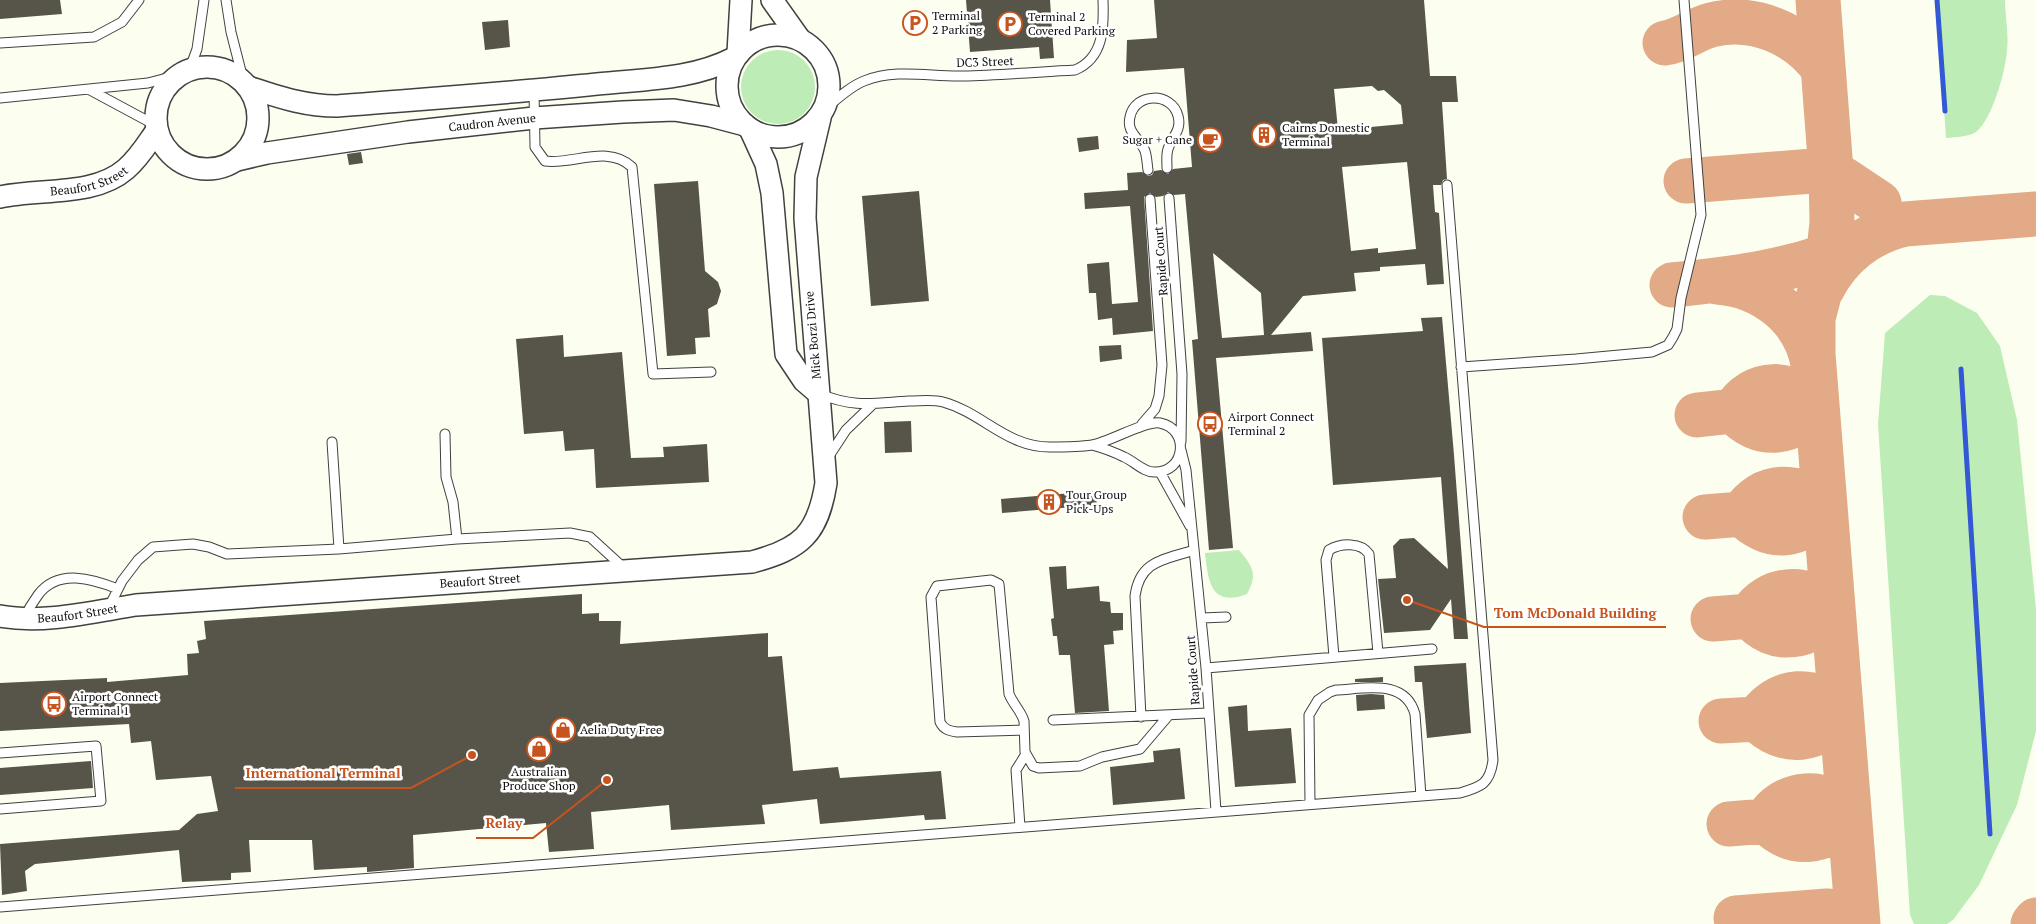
<svg xmlns="http://www.w3.org/2000/svg" width="2036" height="924" viewBox="0 0 2036 924" font-family="'PT Serif',serif">
	<rect width="100%" height="100%" fill="#fcffef"/>
	<!-- green -->
	<path fill="#beecb6" d="M1937,0H2005C2005,16 2009,34 2007,50C2006,70 1992,120 1976,132C1968,137 1956,137 1946,138Z
		M741 87a37 37 0 1 1 74 0a37 37 0 1 1-74 0Z
		M1930,295L1945,296L1977,313L2000,346L2017,420L2036,609V731L2017,805L1979,885L1953,920L1947,924H1914L1910,915L1878,424L1885,333Z
		M1239,550C1253,567 1258,574 1247,594C1211,608 1208,581 1205,553Z"/>
	<g fill="none" stroke-linecap="round" stroke-linejoin="round">
		<!-- stream -->
		<path stroke="#3358d5" stroke-width="5" d="M1937,0L1945,111
			M1961,369L1990,834"/>
		<!-- taxiway -->
		<path stroke="#e2aa86" stroke-width="45" d="M1818,0L1831,171L1832,223L1828,260L1813,318V354L1858,924
			M1665,43C1681,41 1695,29 1711,25C1754,14 1798,34 1823,68
			M1686,181L1813,171L1843,179L1879,203
			M1717,282C1763,285 1805,317 1813,364
			M1672,285C1733,279 1795,271 1852,246
			M1822,289C1839,255 1869,232 1905,224L2036,214
			M1697,415L1734,411C1759,440 1795,435 1817,405C1791,381 1754,378 1734,411
			M1705,517L1742,514C1771,542 1800,538 1825,508C1798,482 1764,482 1742,514
			M1713,619L1750,616C1774,646 1812,638 1833,610C1809,584 1769,585 1750,616
			M1721,721L1757,719C1783,747 1820,742 1841,712C1814,686 1780,687 1757,719
			M1729,824L1766,821C1793,849 1826,844 1849,815C1827,787 1783,790 1766,821
			M1736,918L1827,911C1840,912 1847,914 1854,924
			M2033,924L2036,920"/>
	</g>
	<!-- building -->
	<path fill="#57544a" fill-rule="evenodd" d="M0,0H60L62,14L0,19Z
		M966,0H1050L1054,58L1040,59L1039,47L970,52Z
		M1154,0H1424L1430,76H1456L1458,102H1442L1447,179L1443,180L1441,185H1433L1435,212L1439,213L1444,284L1427,285L1425,264L1380,267V271L1354,273L1356,291L1303,296L1271,335L1311,332L1313,351L1216,358L1233,548L1209,550L1192,340L1198,339L1185,194L1174,195L1168,192L1163,196L1156,197L1150,193L1144,197L1153,331L1113,335L1112,318L1098,320L1096,293H1089L1087,264L1109,262L1112,304L1138,302L1130,206L1085,209L1084,193L1128,190L1127,173L1142,172L1148,176L1152,175L1154,171L1161,170L1168,174L1173,169L1192,167L1184,68L1126,72L1127,40L1157,38ZM1372,86L1378,91L1384,90L1401,105L1403,124L1338,130L1334,89ZM1407,162L1416,249L1378,253V248L1351,251L1342,167ZM1213,253L1261,293L1264,335L1222,338Z
		M508,20L510,47L485,50L482,22Z
		M1098,136L1099,149L1079,152L1077,138Z
		M361,152L363,163L349,165L347,154Z
		M698,181L705,271L718,282L721,291L717,304L708,309L710,337L695,338L696,354L667,356L654,184Z
		M919,191L929,301L871,306L862,196Z
		M1442,317L1454,455L1468,639H1454L1451,599L1430,630L1384,633L1378,579L1396,578L1393,546L1400,539L1414,538L1448,569L1441,477L1333,485L1322,338L1423,331L1421,318Z
		M563,335L564,357L622,352L631,458L664,457L663,447L707,444L709,482L596,488L594,449L565,451L563,431L524,434L516,339Z
		M1121,345L1122,359L1100,362L1099,346Z
		M911,421L912,452L885,453L884,422Z
		M1096,491L1097,505L1002,513L1001,499Z
		M1066,566L1067,589L1099,586L1100,601L1110,602L1111,613H1123V630L1113,631L1114,644L1104,645L1109,711L1075,713L1070,655H1059L1057,636H1053L1051,619L1054,618L1049,567Z
		M582,594V614L599,613V621H621L620,644L768,633V657L782,656L793,771L838,767L840,778L941,771L946,819L925,820L924,815L820,824L817,799L762,805L765,824L671,830L669,805L591,812L594,849L549,852L546,823L413,835L414,868L367,872V867L314,870L312,840H249L251,872L231,873V880L182,882L179,850L35,864L25,871L27,891L2,895L0,844L179,830L197,814L218,811L211,776L156,780L151,741L131,743L129,724L0,731V683L107,678V682L188,675L187,654L199,653L197,641L206,639L204,621Z
		M1466,663L1471,733L1427,738L1422,682H1415L1414,666Z
		M1383,677V682H1355V679Z
		M1371,694L1384,695L1385,709L1357,711L1356,695Z
		M1247,705L1248,731L1291,728L1296,783L1235,787L1228,707Z
		M1180,748L1185,799L1113,805L1110,767L1154,762L1153,751Z
		M91,761L93,788L0,795V768Z"/>
	<g fill="none" stroke-linecap="round" stroke-linejoin="round">
		<defs>
			<path id="service" d="M226,0L231,32L244,83
				M0,43L94,37L122,22L139,0
				M189,71L197,49L204,0
				M90,90L157,126
				M534,91L535,147L545,161C573,165 608,144 632,167L653,374L711,372
				M0,98L148,83L182,74
				M824,110C836,100 849,87 864,81C897,68 930,77 963,76C1000,75 1038,72 1075,70C1104,58 1104,27 1103,0
				M1148,170C1147,164 1147,157 1145,151C1140,138 1126,133 1130,117C1135,92 1172,92 1178,116C1182,130 1172,137 1168,149C1166,155 1167,161 1167,168
				M1169,198L1182,374L1181,442
				M1461,367L1576,359L1652,352L1668,345L1673,337L1677,329L1681,298L1701,215L1684,0
				M820,394C854,408 874,403 909,401C920,401 933,399 943,402C983,413 1006,447 1050,447C1063,447 1079,447 1092,445C1110,442 1146,420 1160,423C1190,429 1186,473 1154,472C1143,472 1134,461 1124,457C1114,452 1103,448 1092,445
				M1142,424L1155,409L1159,396L1162,365L1150,199
				M445,434L446,477L453,502L457,539
				M332,442L339,549
				M1181,450L1186,470L1206,668L1216,811
				M829,456L846,430L873,404
				M1160,472L1190,526
				M108,609L122,581L138,560L153,547L193,544L209,547L227,554L339,549L457,539L570,533L590,537L625,569
				M24,618C28,610 33,602 38,595C58,568 93,579 118,589
				M1202,618L1226,617
				M1334,657L1326,560L1329,550C1341,543 1361,542 1369,554L1378,653
				M1206,668L1432,649
				M1141,717L1135,596C1140,560 1164,560 1194,550
				M1053,720L1208,713
				M1024,730L957,732C950,731 944,730 940,722L931,597L937,586L991,580L999,584L1009,694C1013,704 1021,711 1024,721L1025,752L1033,766L1039,768L1080,766L1102,757L1140,749L1169,715
				M0,753L96,746L101,801L0,809
				M1310,804L1309,715L1318,700L1330,692L1336,690C1364,689 1405,678 1415,714L1421,796
				M1020,827L1016,770L1026,754
				M0,907L1460,793C1481,787 1490,784 1493,760L1447,185"/>
			<g id="tertiary">
				<path d="M772,0L799,38"/>
				<circle cx="778" cy="86" r="51"/>
				<path d="M738,53L741,0"/>
				<circle cx="207" cy="118" r="51"/>
				<path d="M248,87C279,97 304,106 337,106C424,99 511,93 597,84C644,79 691,80 734,58"/>
				<path d="M750,129L766,164L772,193L786,354L804,381L818,393"/>
				<path id="s1" d="M237,160L267,153L408,132L534,118L623,112L674,110L711,116L745,125"/>
				<path id="s2" d="M0,197C40,188 94,197 126,169C139,158 147,144 157,130"/>
				<path id="s3" d="M0,616C44,624 92,612 136,605L752,562C801,549 818,534 826,483L805,218L806,177L820,118"/>
			</g>
		</defs>
		<!-- service casing -->
		<use href="#service" stroke="#414141" stroke-width="11"/>
		<!-- tertiary casing -->
		<use href="#tertiary" stroke="#414141" stroke-width="24"/>
		<!-- service -->
		<use href="#service" stroke="#fff" stroke-width="9"/>
		<!-- tertiary -->
		<use href="#tertiary" stroke="#fff" stroke-width="21"/>
	</g>
	<!-- icons -->
	<defs>
		<symbol id="parking-ring" viewBox="-11 -11 22 22"><circle r="9.5" fill="#fff" stroke="#c7541e" stroke-width="1.5"/><path d="M-3.5-5.5H1a3.5 3.5 0 0 1 0 7H-1V5.5H-3.5ZM-1-3.4V-.6H.8a1.4 1.4 0 0 0 0-2.8Z" fill="#c7541e"/></symbol>
		<symbol id="building-ring" viewBox="-11 -11 22 22"><circle r="9.5" fill="#fff" stroke="#c7541e" stroke-width="1.5"/><path d="M-4-6H4V6H1V3H-1V6H-4ZM-2.5-4.3h1.7v1.8h-1.7ZM.8-4.3h1.7v1.8H.8ZM-2.5-1h1.7V.8h-1.7ZM.8-1h1.7V.8H.8Z" fill="#c7541e"/></symbol>
		<symbol id="cafe-ring" viewBox="-11 -11 22 22"><circle r="9.5" fill="#fff" stroke="#c7541e" stroke-width="1.5"/><path d="M-5.5-4.5H6V0H3Q3 3.5 0 3.5H-2.5Q-5.5 3.5-5.5 0ZM3-3.2v2h1.7v-2ZM-6 4.5H4V6H-6Z" fill="#c7541e"/></symbol>
		<symbol id="bus-ring" viewBox="-11 -11 22 22"><circle r="9.5" fill="#fff" stroke="#c7541e" stroke-width="1.5"/><path d="M-5-6H5V4H4V6H2V4H-2V6H-4V4H-5ZM-3.5-4V0h7V-4ZM-3.5 1.2v1.5H-2V1.2ZM2 1.2v1.5H3.5V1.2Z" fill="#c7541e"/></symbol>
		<symbol id="shop-ring" viewBox="-11 -11 22 22"><circle r="9.5" fill="#fff" stroke="#c7541e" stroke-width="1.5"/><path d="M-5-2.5h2.3a2.7 3.5 0 0 1 5.4 0H5L5.5 6h-11ZM-1.5-2.5h3a1.5 2.3 0 0 0-3 0Z" fill="#c7541e"/></symbol>
	</defs>
	<g fill-rule="evenodd">
		<use href="#parking-ring" x="901" y="9" width="28" height="28"/>
		<use href="#parking-ring" x="996" y="10" width="28" height="28"/>
		<use href="#building-ring" x="1250" y="121" width="28" height="28"/>
		<use href="#cafe-ring" x="1196" y="126" width="28" height="28"/>
		<use href="#bus-ring" x="1196" y="410" width="28" height="28"/>
		<use href="#building-ring" x="1035" y="488" width="28" height="28"/>
		<use href="#bus-ring" x="40" y="690" width="28" height="28"/>
		<use href="#shop-ring" x="549" y="716" width="28" height="28"/>
		<use href="#shop-ring" x="525" y="735" width="28" height="28"/>
	</g>
	<g text-anchor="middle" stroke-width="5" stroke-linejoin="round" paint-order="stroke">
		<!-- poi labels -->
		<g font-size="12" fill="#0e0e0e" stroke="#fff" text-anchor="start">
			<text x="932" y="20">Terminal<tspan x="932" dy="14">2 Parking</tspan></text>
			<text x="1028" y="21">Terminal 2<tspan x="1028" dy="14">Covered Parking</tspan></text>
			<text x="1282" y="132">Cairns Domestic<tspan x="1282" dy="14">Terminal</tspan></text>
			<text x="1192" y="144" text-anchor="end">Sugar + Cane</text>
			<text x="1228" y="421">Airport Connect<tspan x="1228" dy="14">Terminal 2</tspan></text>
			<text x="1066" y="499">Tour Group<tspan x="1066" dy="14">Pick-Ups</tspan></text>
			<text x="72" y="701">Airport Connect<tspan x="72" dy="14">Terminal 1</tspan></text>
			<text x="580" y="734">Aelia Duty Free</text>
			<text x="539" y="776" text-anchor="middle">Australian<tspan x="539" dy="14">Produce Shop</tspan></text>
		</g>
		<!-- street labels -->
		<g font-size="12" fill="#0e0e0e" stroke="#fff">
			<text transform="translate(985 62) rotate(-2)" y="4">DC3 Street</text>
			<text dy="4" stroke="none"><textPath href="#s1" startOffset="258">Caudron Avenue</textPath></text>
			<text dy="4" stroke="none"><textPath href="#s2" startOffset="91">Beaufort Street</textPath></text>
			<text transform="translate(1161 261) rotate(-94)" y="4">Rapide Court</text>
			<text transform="translate(813 335) rotate(-95)" y="4">Mick Borzi Drive</text>
			<text dy="4" stroke="none"><textPath href="#s3" startOffset="482">Beaufort Street</textPath></text>
			<text dy="4" stroke="none"><textPath href="#s3" startOffset="78">Beaufort Street</textPath></text>
			<text transform="translate(1193 670) rotate(-94)" y="4">Rapide Court</text>
		</g>
	</g>
	<!-- callouts -->
	<path fill="none" stroke="#c7541e" stroke-width="2" d="M1407 600L1484 627H1666M472 755L411 788H235M607 780L533 838H476"/>
	<g fill="#c7541e" stroke="#fff" stroke-width="2">
		<circle cx="1407" cy="600" r="5"/>
		<circle cx="472" cy="755" r="5"/>
		<circle cx="607" cy="780" r="5"/>
	</g>
	<g font-size="14" text-anchor="middle" font-weight="bold" fill="#c7541e" stroke="#fff" stroke-width="5" stroke-linejoin="round" paint-order="stroke">
		<text x="1575" y="618">Tom McDonald Building</text>
		<text x="323" y="778">International Terminal</text>
		<text x="504" y="828">Relay</text>
	</g>
</svg>
